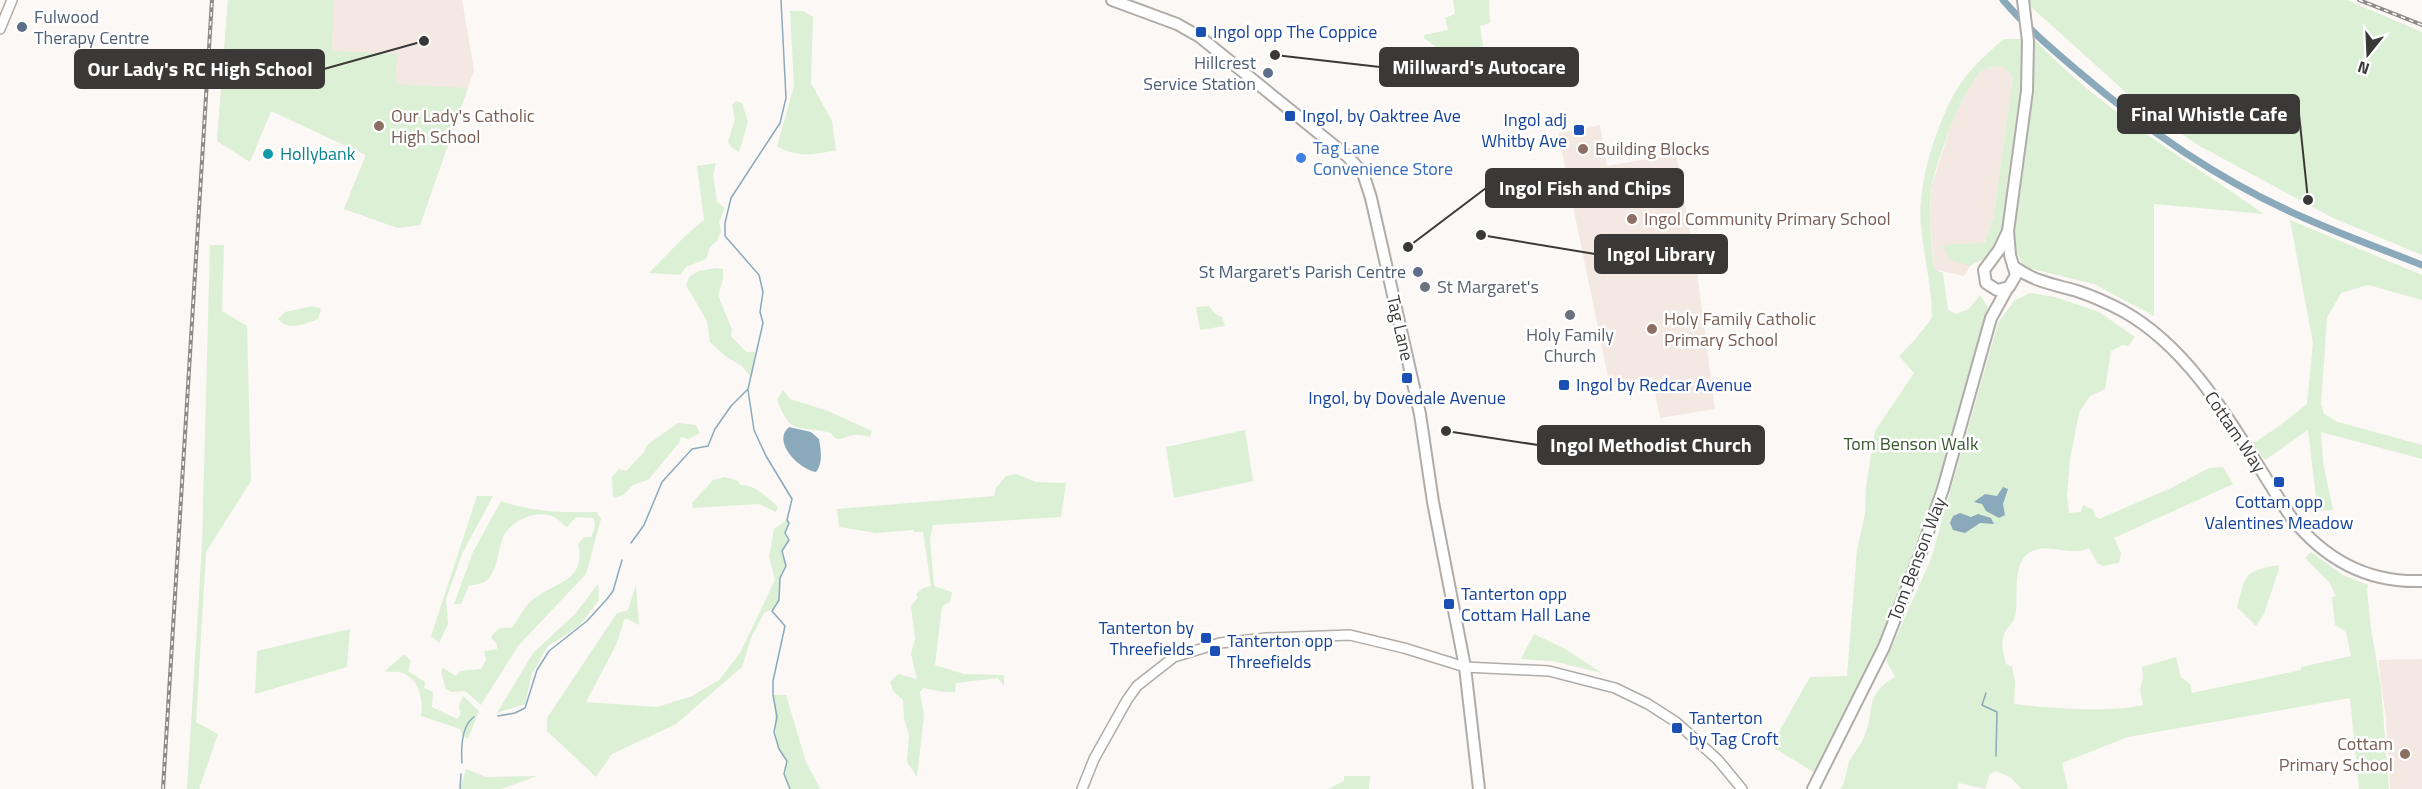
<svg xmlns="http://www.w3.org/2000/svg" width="2422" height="789" viewBox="0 0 2422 789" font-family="'Titillium Web',sans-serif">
	<rect width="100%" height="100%" fill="#fcf8f5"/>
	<!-- built -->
	<path fill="#f3e8e2" d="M228,0H462L474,70L420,225L398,228L344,209L366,155L271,111L250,162L217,141Z
		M2003,66L2013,77L1993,219L1982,247L1964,276L1934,269L1930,219L1932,185L1953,119L1972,82L1984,69Z
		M1600,125L1607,166L1676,154L1696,265L1715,409L1660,418L1652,377L1610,386L1558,133Z
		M2422,659V789H2390L2386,718L2378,660Z"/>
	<!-- green -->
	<path fill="#dcf0d5" d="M228,0H333L332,51L397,54L395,84L468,88L420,225L398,228L344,209L366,155L271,111L250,162L217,141Z
		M1453,0H1489L1490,23L1480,26L1483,46L1457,52L1444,53L1424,38V35L1448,30L1445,18L1455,14Z
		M2030,0H2347L2422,32V255L2333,218L2198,145L2140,105L2030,6Z
		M790,11H803L813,17L811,83L832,121L836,150C815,155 796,158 777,146L794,86Z
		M2004,39H2021L2023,74L2020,114L2004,228L1990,256L1969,266L1949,259L1943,245L1984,243L1993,219L2013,77L2003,66C1998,67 1990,67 1985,69C1965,79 1936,163 1932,186C1928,213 1931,241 1934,269L1943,273L1948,310L1956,314L1969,309L1980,295L1988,307L1975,365L1916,555L1880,649L1815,773L1771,746L1810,677L1847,676L1857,550L1865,514L1866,487L1875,431L1914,373L1899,356C1912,344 1922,331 1932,318C1932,287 1924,258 1921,227C1917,185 1935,130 1954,94C1966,72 1985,55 2004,39Z
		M2034,39C2100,109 2185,159 2264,214L2154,204V316L2094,284L2024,267L2018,255L2008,247L2023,158Z
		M736,101L742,103L748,122L739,152L731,147L728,142L735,119L732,105Z
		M716,163L713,175L717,202L725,208L719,222L721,231L717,241L710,247L706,259L686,267L680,275L649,273C667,255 683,236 704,220L697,166Z
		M2290,220L2422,275V300L2368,285L2341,293L2327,318L2321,404L2324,414L2338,422L2422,445V459L2321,432L2323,462L2333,510L2321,511L2316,497L2308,430L2265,460L2252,444L2278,427L2307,404L2313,343Z
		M210,245H224L222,311L247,326L251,481L206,552L196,722L218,734L199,789H187L202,546Z
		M717,268L723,269V279L718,295L732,330L731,336L746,352H755L751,377L742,366L725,356L710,342L707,321L686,285L689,277L699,271Z
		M2030,293L2055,297L2099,312L2135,337L2128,346L2122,345L2111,351L2105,389L2090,396L2079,413L2070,459L2067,495L2069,513L2081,512L2083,505L2093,510L2095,516L2099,519L2171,488L2209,468L2223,467L2233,484L2114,538L2121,553L2119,563L2103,566L2097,563L2089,548C2072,557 2052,544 2035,550C2009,559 2020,597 2015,617C2014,621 2010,625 2007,629C1999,640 2003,651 2006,664L2012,667L2015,681L2014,704C2049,708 2110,713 2143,705L2140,690L2143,678L2142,667L2176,657L2181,677L2190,684L2192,693L2301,670V667L2351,656L2346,632L2335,625L2332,598L2336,596L2329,582L2305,558L2311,552L2343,575L2368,585L2367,590L2371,629L2381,687L2389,789H2359L2350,698L2128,737L2062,763L2068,789H2022L2010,777L1996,771L1990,774L1985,789L1959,783L1957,789H1841C1846,780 1846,771 1849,762C1853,753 1861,746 1864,737C1876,710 1863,695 1895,677L1886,660L1931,559L1998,323L2014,301Z
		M313,306L321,309L318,319C304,324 289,332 278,319L285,312Z
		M1209,306L1215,314L1222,317L1225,326L1200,330L1196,307Z
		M783,390L790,399L828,411L872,431L870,437C866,436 859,434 854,435C843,436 838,445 831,433C798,424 792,438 777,400Z
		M678,423L696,425L700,433L689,439L681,437L679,443L648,480L633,485L623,495L613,498L612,477L619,469L626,471L644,452L647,445Z
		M1245,430L1253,481L1174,498L1166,447Z
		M1016,474L1036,482L1066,483L1061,517L933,525L930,539L934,586L952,592L950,602L942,606L935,665L964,674L1004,675V686L998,678L956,683L955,692H943L924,688L920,692L924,715L917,777L907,762L909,735L904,719L903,700L893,691L890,682L898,674L917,679L911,654L915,639L911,606L918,597L916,594L923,588L931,586L923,532H914L913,530L876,533L839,527L837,509L994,496L996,488L1006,476Z
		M725,477L738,481L740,485C755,484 768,498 778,507L776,512L759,504L693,508L692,503L713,480Z
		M477,496H493L462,554L446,599L448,624L439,643L431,636Z
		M501,501C532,512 564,513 597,512L601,519L586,574L518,646L481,705L465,691L451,692L446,689L441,672L443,668L456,676L460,671L481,669L486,660L484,651L497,649V644L491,638C496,628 502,627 512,628C517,621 522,611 528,604C549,582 588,584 578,544L584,537H591L595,527L594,518L576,517L567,527C563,524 557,518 552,516C535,510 510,521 503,537C498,550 498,565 490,577C485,584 477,584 469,586L461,604H454L473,552Z
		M787,520L789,523L785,533L789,540L782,551L786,566L780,578L779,600L772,609L764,613L751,638L742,667L676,724L612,754L596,777L547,731V718L617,613L628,610L636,585L639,625L625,618L616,645L586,702L657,707L692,696L719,680L740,653L775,580L769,557L774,529Z
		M2278,565L2279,569L2264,614L2256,626L2237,607C2247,574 2242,572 2278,565Z
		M598,584L599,600L579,626L547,647L532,674L525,704L497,713L533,653L575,614Z
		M350,629L347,667L255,694L257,651Z
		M1534,634L1565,649L1602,673L1552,661L1521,659Z
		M404,654L411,661L408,671L425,682L424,688L433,692L432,707L457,719L461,714L459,707L463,696L479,711L468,739L463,736L460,729L421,716C424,700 419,676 399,672C394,671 391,673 385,671Z
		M773,695H786L806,762L820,789H791C784,779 785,772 787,761C770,737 778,723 773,695Z
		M466,769L486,777L537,776L501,789H460Z
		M1344,776H1370L1369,789H1328L1344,781Z"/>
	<!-- water -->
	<path fill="#8aaabc" d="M789,427L811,432L819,439C821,450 823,464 816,472C800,470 771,442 789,427Z
		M2003,487L2008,489L2003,504L2005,515L1999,518L1986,511L1982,504L1974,502L1985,494L1997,496Z
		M1960,513L1971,517L1978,514L1991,518L1994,524L1980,523L1965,533L1953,530L1950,523L1953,516Z"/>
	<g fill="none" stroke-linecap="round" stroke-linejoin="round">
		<!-- stream -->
		<path stroke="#8aaabc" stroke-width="1.5" d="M748,390L754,430L766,456L792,499L787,520L789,523L785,533L789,540L782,551L786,566L780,578L779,600L772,611L785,626L773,681V695L777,717L774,732L779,749L787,761L784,774L790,789
			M631,543L644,525L662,482L692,449L708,446L715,429L731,406L748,389L763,323L760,312L763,292L759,275L725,236V223L731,198L780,123L786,98L781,0
			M1986,693L1982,705L1997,712L1996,756
			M498,716L515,713L525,708L537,670L549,651L587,621L607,599L613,591L622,560
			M462,763C461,748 461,726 474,717
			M460,789L461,774"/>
		<!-- canal -->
		<path stroke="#8aaabc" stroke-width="7" d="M2003,0C2026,27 2052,49 2079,72C2142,126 2211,175 2287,210C2331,231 2377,247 2422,265"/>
		<defs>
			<path id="minor" d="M0,29L12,0
				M1082,789L1094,759L1127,700L1137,686L1174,657L1220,643L1267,638L1350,635L1404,648L1465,667L1549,671L1615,688L1648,704L1676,722L1718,760L1742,789"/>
			<path id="major" d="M1112,0L1177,24L1200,37L1347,156L1363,173L1371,198L1420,414L1433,502L1465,667L1479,789
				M2008,231L1999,250L1984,270L1986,283L1997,290L2009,287L2016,275L2010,255L2008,231L2027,91L2028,41L2023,0
				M2013,266C2035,282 2052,284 2077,291C2092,296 2108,303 2123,311C2200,354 2243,446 2291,517C2325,560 2367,583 2422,581
				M1813,789L1884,647L1920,555L1943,489L1991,318L2007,289"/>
		</defs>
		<!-- minor casing -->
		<use href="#minor" stroke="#b0aca9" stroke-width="12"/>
		<!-- major casing -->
		<use href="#major" stroke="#b0aca9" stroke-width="14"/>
		<!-- minor -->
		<use href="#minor" stroke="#fff" stroke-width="9"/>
		<!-- major -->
		<use href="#major" stroke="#fff" stroke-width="10"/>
		<defs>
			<path id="rail" d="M2359,0L2422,25
				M163,789L212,0"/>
		</defs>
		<!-- rail casing -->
		<use href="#rail" stroke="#8c8a88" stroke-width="4"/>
		<!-- rail -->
		<use href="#rail" stroke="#fff" stroke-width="1.5" stroke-dasharray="4.5" stroke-linecap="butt"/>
	</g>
	<!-- markers -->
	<g fill="#5c6f8a" stroke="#fff" stroke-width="2">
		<circle cx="22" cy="27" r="6"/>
		<circle cx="1268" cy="73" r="6"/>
		<circle cx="1418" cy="272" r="6"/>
	</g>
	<g fill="#1a4fb4" stroke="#fff" stroke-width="2">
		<rect x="1195" y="26" width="12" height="12" rx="3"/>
		<rect x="1284" y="110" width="12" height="12" rx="3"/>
		<rect x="1573" y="124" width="12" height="12" rx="3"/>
		<rect x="1401" y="372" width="12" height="12" rx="3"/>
		<rect x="1558" y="379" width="12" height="12" rx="3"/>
		<rect x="2273" y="476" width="12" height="12" rx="3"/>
		<rect x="1443" y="598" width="12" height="12" rx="3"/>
		<rect x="1200" y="632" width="12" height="12" rx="3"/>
		<rect x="1209" y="645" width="12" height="12" rx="3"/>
		<rect x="1671" y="722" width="12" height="12" rx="3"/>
	</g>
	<g fill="#8d6e63" stroke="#fff" stroke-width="2">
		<circle cx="379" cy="126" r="6"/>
		<circle cx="1583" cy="149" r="6"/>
		<circle cx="1632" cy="219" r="6"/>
		<circle cx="1652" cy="329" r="6"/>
		<circle cx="2405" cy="754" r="6"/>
	</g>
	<circle fill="#0f9aa8" stroke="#fff" stroke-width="2" cx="268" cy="154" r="6"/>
	<circle fill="#3f7fe0" stroke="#fff" stroke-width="2" cx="1301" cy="158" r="6"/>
	<g fill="#6b7280" stroke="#fff" stroke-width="2">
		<circle cx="1425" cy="287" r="6"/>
		<circle cx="1570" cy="315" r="6"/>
	</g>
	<g text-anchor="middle" stroke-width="5" stroke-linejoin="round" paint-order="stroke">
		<!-- service labels -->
		<g font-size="18" fill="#4e5e75" stroke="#fff" text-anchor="end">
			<text x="34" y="23" text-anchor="start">Fulwood<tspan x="34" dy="21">Therapy Centre</tspan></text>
			<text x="1256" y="69">Hillcrest<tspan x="1256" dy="21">Service Station</tspan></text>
			<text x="1406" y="278">St Margaret's Parish Centre</text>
		</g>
		<!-- transit labels -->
		<g font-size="18" fill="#164399" stroke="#fff" text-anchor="start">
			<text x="1213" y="38">Ingol opp The Coppice</text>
			<text x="1302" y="122">Ingol, by Oaktree Ave</text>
			<text x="1567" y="126" text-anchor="end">Ingol adj<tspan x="1567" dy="21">Whitby Ave</tspan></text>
			<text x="1576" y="391">Ingol by Redcar Avenue</text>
			<text x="1407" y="404" text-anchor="middle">Ingol, by Dovedale Avenue</text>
			<text x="2279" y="508" text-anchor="middle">Cottam opp<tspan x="2279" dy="21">Valentines Meadow</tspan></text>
			<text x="1461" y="600">Tanterton opp<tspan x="1461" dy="21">Cottam Hall Lane</tspan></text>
			<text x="1194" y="634" text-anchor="end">Tanterton by<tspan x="1194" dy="21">Threefields</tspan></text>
			<text x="1227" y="647">Tanterton opp<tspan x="1227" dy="21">Threefields</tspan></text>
			<text x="1689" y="724">Tanterton<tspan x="1689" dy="21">by Tag Croft</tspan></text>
		</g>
		<!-- education labels -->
		<g font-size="18" fill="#785e54" stroke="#fff" text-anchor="start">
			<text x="391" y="122">Our Lady's Catholic<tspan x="391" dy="21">High School</tspan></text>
			<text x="1595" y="155">Building Blocks</text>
			<text x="1644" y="225">Ingol Community Primary School</text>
			<text x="1664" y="325">Holy Family Catholic<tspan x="1664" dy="21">Primary School</tspan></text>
			<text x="2393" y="750" text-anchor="end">Cottam<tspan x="2393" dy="21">Primary School</tspan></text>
		</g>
		<!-- shop labels -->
		<g font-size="18" fill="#366cbe" stroke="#fff" text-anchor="start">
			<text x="1313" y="154">Tag Lane<tspan x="1313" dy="21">Convenience Store</tspan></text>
		</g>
		<!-- culture labels -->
		<g font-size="18" fill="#0d838f" stroke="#fff" text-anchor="start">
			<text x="280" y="160">Hollybank</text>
		</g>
		<!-- worship labels -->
		<g font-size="18" fill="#5b616d" stroke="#fff" text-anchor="start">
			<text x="1437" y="293">St Margaret's</text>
			<text x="1570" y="341" text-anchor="middle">Holy Family<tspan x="1570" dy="21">Church</tspan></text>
		</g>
		<!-- street labels -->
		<g font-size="18" fill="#3b3938" stroke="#fff">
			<text transform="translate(1400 328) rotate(77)" y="6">Tag Lane</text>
			<text transform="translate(2235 432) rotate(56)" y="6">Cottam Way</text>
			<text transform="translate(1917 559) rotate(-69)" y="6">Tom Benson Way</text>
		</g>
		<!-- park labels -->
		<g font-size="18" fill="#3b5930" stroke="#fff">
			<text x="1911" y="450">Tom Benson Walk</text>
		</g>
	</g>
	<!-- callouts -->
	<path fill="none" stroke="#3b3938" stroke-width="2" d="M1275 55L1380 67M424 41L324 69M2308 200L2299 114M1408 247L1486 188M1481 235L1595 254M1446 431L1538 445"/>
	<g fill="#3b3938" stroke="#fff" stroke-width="2">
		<circle cx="1275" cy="55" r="6"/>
		<circle cx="424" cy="41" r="6"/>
		<circle cx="2308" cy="200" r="6"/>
		<circle cx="1408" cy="247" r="6"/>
		<circle cx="1481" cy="235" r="6"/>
		<circle cx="1446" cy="431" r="6"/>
	</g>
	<g fill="#3b3938" stroke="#3b3938" stroke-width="2">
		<rect x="1380" y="48" width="198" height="38" rx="6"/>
		<rect x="75" y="50" width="249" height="38" rx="6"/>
		<rect x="2118" y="95" width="181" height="38" rx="6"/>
		<rect x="1486" y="169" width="197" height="38" rx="6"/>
		<rect x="1595" y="235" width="132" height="38" rx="6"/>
		<rect x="1538" y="426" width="226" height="38" rx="6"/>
	</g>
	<g font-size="20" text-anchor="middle" font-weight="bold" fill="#fff">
		<text x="1479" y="74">Millward's Autocare</text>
		<text x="200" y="76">Our Lady's RC High School</text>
		<text x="2209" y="121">Final Whistle Cafe</text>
		<text x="1585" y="195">Ingol Fish and Chips</text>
		<text x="1661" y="261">Ingol Library</text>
		<text x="1651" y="452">Ingol Methodist Church</text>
	</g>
	<!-- north arrow -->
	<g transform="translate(2368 54) rotate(198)" stroke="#ffffff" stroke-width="4.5" paint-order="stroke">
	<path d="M0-4.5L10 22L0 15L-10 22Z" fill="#3b3938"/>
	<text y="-9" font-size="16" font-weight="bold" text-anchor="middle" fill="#3b3938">N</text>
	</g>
</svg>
